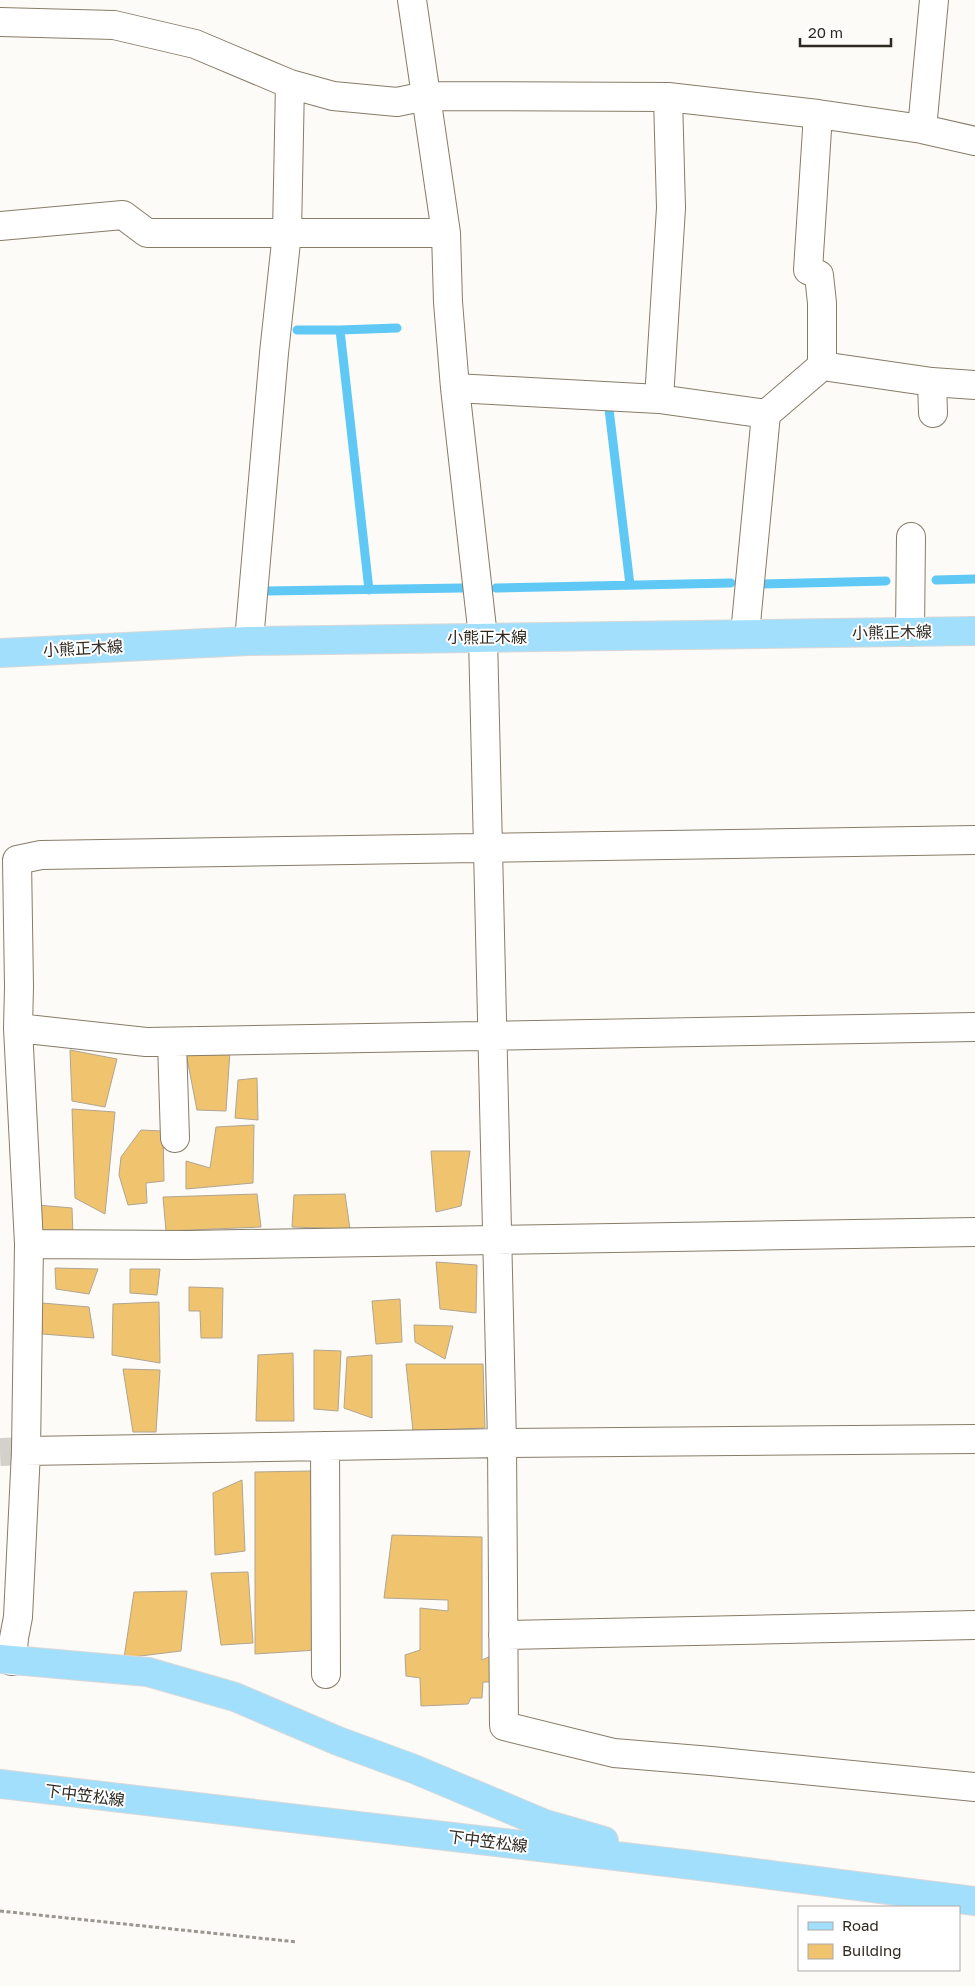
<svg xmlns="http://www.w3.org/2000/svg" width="975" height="1986" viewBox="0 0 975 1986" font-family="'Golos Text','Noto Sans JP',sans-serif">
	<rect width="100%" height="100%" fill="#fdfbf7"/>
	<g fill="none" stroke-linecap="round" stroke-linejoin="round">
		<!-- stream -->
		<path stroke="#5fc8f5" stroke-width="9" d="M297,330H340
			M609,409L630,585
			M936,580L975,579
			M761,584L886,581
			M496,588L731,583
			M369,590L340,330L397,328
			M266,591L462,588"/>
	</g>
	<!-- building -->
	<path fill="#f0c46e" stroke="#b0a591" d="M70,1050L117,1059L105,1107L72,1101Z
		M230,1051L226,1111L197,1110L186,1053Z
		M257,1078L258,1120L235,1118L238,1080Z
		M72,1109L115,1112L105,1214L75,1198Z
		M254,1125L253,1183L186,1189V1161L210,1168L216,1127Z
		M141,1130L163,1131L164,1181L146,1183L147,1203L128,1205L119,1175L121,1157Z
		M431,1151H470L461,1206L436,1212Z
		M257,1194L261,1227L166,1231L163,1197Z
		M345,1194L350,1229L292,1227L294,1195Z
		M37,1205L72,1208L73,1236L39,1233Z
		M436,1262L477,1265L476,1313L440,1309Z
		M55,1268L98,1269L89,1294L56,1289Z
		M130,1269H160L157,1295L130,1293Z
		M189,1287L223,1288L222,1338H201L200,1311H189Z
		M400,1299L402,1342L376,1344L372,1301Z
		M159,1302L160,1363L112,1355L113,1304Z
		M42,1303L89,1307L94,1338L42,1334Z
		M414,1325L453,1326L445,1359L415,1342Z
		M314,1350L341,1351L338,1411L314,1409Z
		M293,1353L294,1421H256L258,1355Z
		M372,1355V1418L344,1408L347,1357Z
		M406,1364H483L485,1428L413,1431Z
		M123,1369L160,1370L156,1432H133Z
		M311,1471L317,1650L255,1654V1472Z
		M242,1480L245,1551L215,1555L213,1493Z
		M392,1535L482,1537V1660L491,1656L490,1682H483L482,1698H471L468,1704L421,1706L420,1678L406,1676L405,1655L420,1650V1608L448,1611V1600L384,1598Z
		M248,1572L253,1643L221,1645L211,1573Z
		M187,1591L181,1651L124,1658L134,1592Z"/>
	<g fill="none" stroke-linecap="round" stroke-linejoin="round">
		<!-- minor-tunnel -->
		<path stroke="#d3d1cc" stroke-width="28" stroke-dasharray="28 14" stroke-linecap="butt" d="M0,1452L26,1451"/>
		<defs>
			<path id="minor" d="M412,0L446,233L448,302L455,388L483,637L502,1443L504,1726L614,1753L711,1761L975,1787
				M0,22L114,25L195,44L290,84L333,96L397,102L426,96L668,97L818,114L922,129L975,141
				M818,114L808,270L819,275L822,303V366
				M922,129L934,0
				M0,226L123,215L147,233H446
				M932,382L933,413
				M455,388L659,399L766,414L822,366L932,382L975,385
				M659,399L671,208L668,97
				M910,632L911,537
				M745,634L766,414
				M249,641L274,353L287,233L290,84
				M18,1028L146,1042L975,1027
				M172,1042L175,1138
				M29,1244L188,1245L975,1232
				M325,1446L326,1674
				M26,1451L502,1443L975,1439
				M503,1635L975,1625
				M12,1661L14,1638L18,1617L26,1451L29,1244L18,1028L19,987L17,860L41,855L975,840"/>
			<path id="major" d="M0,653L249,641L975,631
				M0,1659L148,1672L235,1697L338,1741L414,1769L545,1824L604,1841
				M0,1784L692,1865L975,1901"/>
		</defs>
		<!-- minor casing -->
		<use href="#minor" stroke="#877c69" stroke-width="30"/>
		<!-- major casing -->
		<use href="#major" stroke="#d9d8d7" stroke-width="30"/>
		<!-- path -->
		<path stroke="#9a9690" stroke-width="3" stroke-dasharray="4 2.5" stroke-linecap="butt" d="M0,1911L297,1942"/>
		<!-- minor -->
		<use href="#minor" stroke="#fff" stroke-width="28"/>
		<!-- major -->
		<use href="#major" stroke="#a2dffd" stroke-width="28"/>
	</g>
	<g text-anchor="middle" stroke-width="4" stroke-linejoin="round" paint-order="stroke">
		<!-- street labels -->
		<g font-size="16" fill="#2d2820" stroke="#fff">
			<text transform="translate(892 632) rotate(-1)" y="6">小熊正木線</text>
			<text x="487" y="643">小熊正木線</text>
			<text transform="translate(83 648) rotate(-3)" y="6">小熊正木線</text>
			<text transform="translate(85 1795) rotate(7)" y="6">下中笠松線</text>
			<text transform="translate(488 1841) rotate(7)" y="6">下中笠松線</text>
		</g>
	</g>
	<!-- legend -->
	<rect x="798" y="1906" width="162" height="65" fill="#ffffff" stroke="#aba9a6"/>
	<rect x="808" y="1922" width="25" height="8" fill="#a2dffd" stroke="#aba9a6"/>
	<text x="842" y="1931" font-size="15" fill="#2d2820">Road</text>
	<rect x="808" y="1944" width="25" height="15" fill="#f0c46e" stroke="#aba9a6"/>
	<text x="842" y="1956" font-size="15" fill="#2d2820">Building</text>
	<!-- scale -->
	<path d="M800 38v8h91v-8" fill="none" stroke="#2d2820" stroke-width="2.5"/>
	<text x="808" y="38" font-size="15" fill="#2d2820" stroke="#ffffff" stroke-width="4" paint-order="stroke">20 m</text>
</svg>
